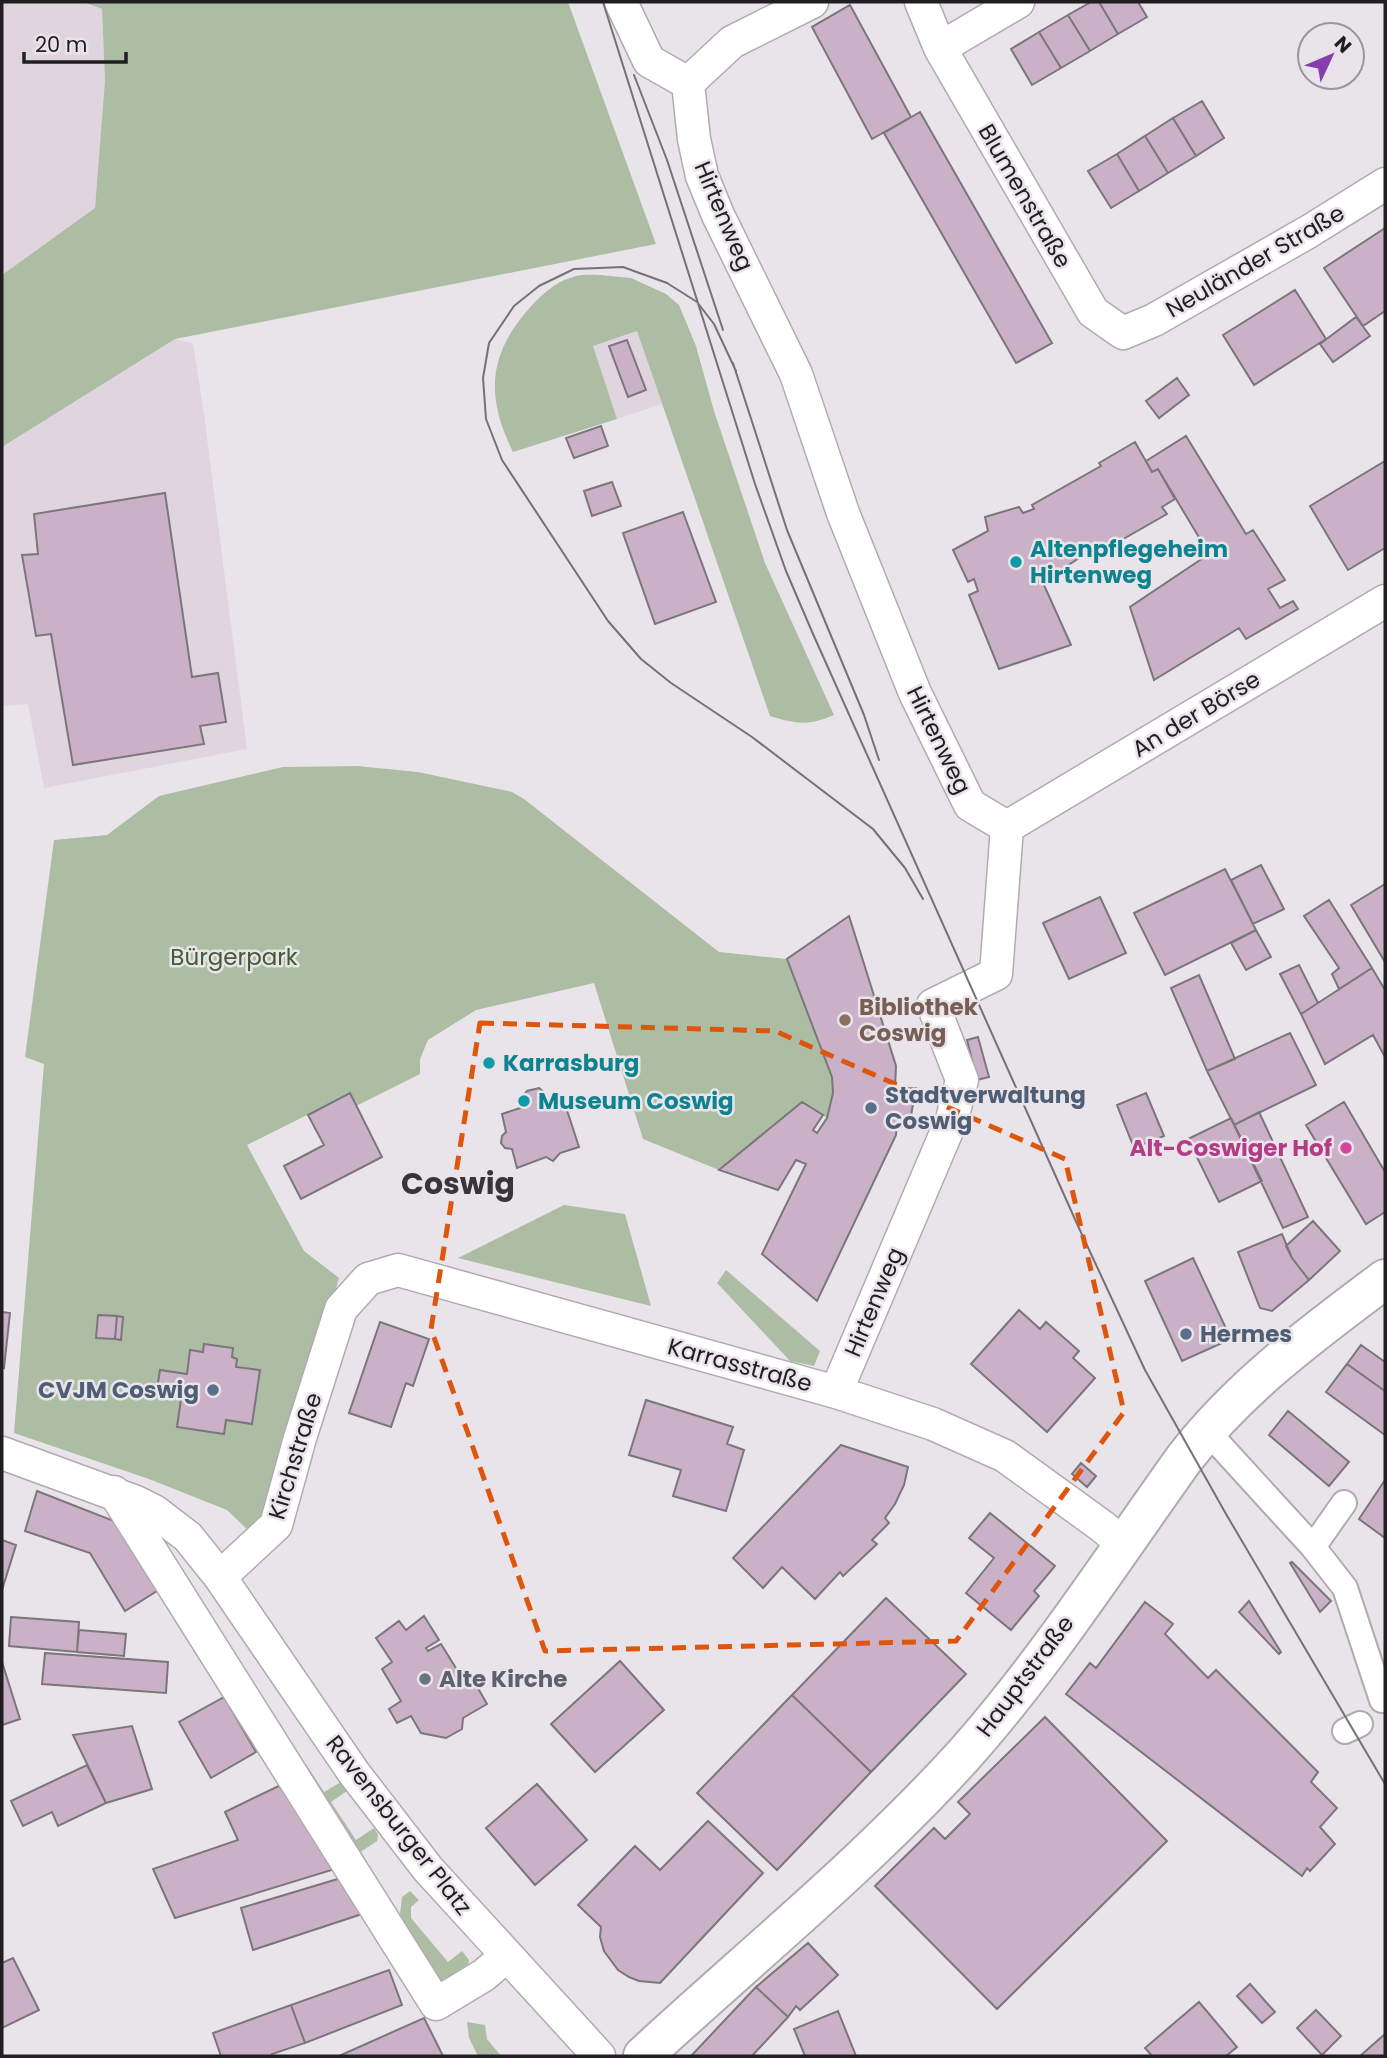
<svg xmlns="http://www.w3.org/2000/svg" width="1387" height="2058" viewBox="0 0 1387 2058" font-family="Poppins,sans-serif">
	<rect width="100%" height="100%" fill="#e9e4e9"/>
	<!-- built -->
	<path fill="#e0d5df" d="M2,2H83L102,9L105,80L95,209L2,275Z
		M637,331L662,404L617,419L593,346Z
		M175,339L193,343L204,414L247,749L44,788L28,704L2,706V447Z"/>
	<!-- green -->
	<path fill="#adbda4" d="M83,2H568L656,244L175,339L2,447V275L95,208L105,80L102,9Z
		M600,275L631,278L666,294L679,305L696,346L714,411L765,563L834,715C809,726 796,724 770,716L637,331L593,346L617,419L513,452C487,399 487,358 526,312C538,298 554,282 573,277C581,274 591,275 600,275Z
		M357,766L418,772L512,792L524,799L719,952L787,959L832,1077L833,1093L827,1118L802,1102L719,1170L643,1139L594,983L476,1010L428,1040L420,1059V1074L356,1106L349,1094L247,1145L304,1251L339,1278L271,1519L252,1534L227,1510L149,1479L14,1433L44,1064L25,1057L54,840L107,835L159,796L283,767Z
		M564,1205L625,1214L651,1306L458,1258Z
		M726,1270L820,1351L814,1366L790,1361L717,1283Z
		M306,1764L324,1792L341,1782L347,1791L331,1802L356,1840L374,1828L378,1835L377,1841L359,1853L298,1769Z
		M410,1891L419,1900L411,1907V1918L448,1962L462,1951L469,1960L467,1970L440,1986L399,1923L402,1897Z
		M467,2022L485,2025L487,2039L501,2056H478L469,2038Z"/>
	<!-- building -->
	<path fill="#cab1c8" stroke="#7b767a" stroke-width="2" d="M1091,2H1099L1118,34L1090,51L1068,15Z
		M1099,2H1138L1147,17L1118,34Z
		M850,5L911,117L872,139L812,27Z
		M1068,15L1090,51L1061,68L1039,32Z
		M1039,32L1061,68L1032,85L1011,49Z
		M1202,101L1224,138L1196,156L1173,118Z
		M920,112L1052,343L1016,363L884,133Z
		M1173,118L1196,156L1168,173L1145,136Z
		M1145,136L1168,173L1139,191L1117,154Z
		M1117,154L1139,191L1111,208L1088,171Z
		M1385,228V311L1363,326L1324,268Z
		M1295,290L1326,339L1254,385L1223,335Z
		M1356,317L1370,336L1333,362L1320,344Z
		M627,340L646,390L628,397L609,346Z
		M1177,378L1189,395L1159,418L1146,401Z
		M601,426L608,446L574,458L566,438Z
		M1186,436L1246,534L1253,530L1285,580L1268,589L1280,608L1293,601L1298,609L1246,639L1239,628L1154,680L1130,607L1209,554L1158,469L1152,472L1146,461Z
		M1135,442L1152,472L1158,469L1175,499L1162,507L1167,514L1097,554L1093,549L1050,577L1046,570L1039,574L1071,645L999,669L969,595L978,591L974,579L968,582L953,550L988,531L985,517L1019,507L1023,513L1034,509L1032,505L1101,466L1099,463Z
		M1385,461V548L1348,570L1310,506Z
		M612,482L621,506L592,516L584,491Z
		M165,493L192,677L218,673L226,722L200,726L204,744L73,765L51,634L36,636L22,555L38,554L34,514Z
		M683,512L716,602L655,624L623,533Z
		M1261,865L1284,909L1253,924L1231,880Z
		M1225,869L1256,930L1165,975L1134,913Z
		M1385,884V962L1351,905Z
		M1100,897L1126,953L1069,979L1043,923Z
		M1329,900L1372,968L1339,989L1332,974L1339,968L1304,916Z
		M849,916L896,1066L895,1089L916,1088L910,1121L897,1118L896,1135L817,1301L762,1254L806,1164L796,1160L778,1190L719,1170L802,1102L823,1115L813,1130L817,1133L827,1118L833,1093L832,1077L787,959Z
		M1256,930L1271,957L1246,970L1231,943Z
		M1299,965L1318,1003L1301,1014L1280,974Z
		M1372,968L1385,990V1057L1373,1035L1325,1064L1301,1014Z
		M1199,975L1235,1059L1207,1071L1171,988Z
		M1290,1033L1316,1085L1234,1125L1207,1071Z
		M978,1037L989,1077L977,1080L967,1040Z
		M539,1088L545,1093L547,1099L562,1095L579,1147L560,1153L553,1161L546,1157L517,1168L512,1149L505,1148L501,1143L502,1136L506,1132L502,1114L526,1106L523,1096L527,1091Z
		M350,1093L382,1157L301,1199L284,1166L324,1145L308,1115Z
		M1146,1093L1164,1136L1134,1148L1117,1105Z
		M1344,1102L1385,1172V1212L1366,1224L1306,1125Z
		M1259,1112L1308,1217L1283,1228L1234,1125Z
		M1231,1118L1262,1181L1219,1202L1188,1139Z
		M1313,1221L1340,1251L1309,1280L1292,1258L1286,1246Z
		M1282,1234L1292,1258L1309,1280L1272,1311L1260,1308L1238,1252Z
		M1193,1258L1231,1339L1182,1361L1145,1281Z
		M1019,1310L1040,1329L1046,1322L1079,1351L1073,1358L1095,1378L1047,1432L971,1364Z
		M2,1312L10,1313L4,1368L2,1367Z
		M98,1315L117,1316L115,1339L96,1338Z
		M117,1316L123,1317L121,1340L115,1339Z
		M380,1322L429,1339L413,1386L406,1383L391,1427L349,1413Z
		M204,1344L233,1348L232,1357L237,1359L236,1367L260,1370L252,1424L226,1420L224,1434L177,1427L182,1392L157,1389L160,1370L187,1374L190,1350L203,1352Z
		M1361,1345L1385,1362V1391L1347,1364Z
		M1347,1364L1385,1391V1435L1326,1392Z
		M646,1400L733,1427L727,1444L744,1450L726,1511L673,1496L681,1470L629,1455Z
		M1288,1411L1349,1462L1329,1486L1269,1435Z
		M841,1445L908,1467L904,1485L895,1504L885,1518L889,1523L872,1540L877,1544L843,1576L840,1572L815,1599L782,1567L763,1588L733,1558Z
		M1081,1463L1096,1476L1087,1487L1072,1474Z
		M1385,1480V1538L1359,1519Z
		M37,1491L129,1527L165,1586L125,1611L90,1553L25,1531Z
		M990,1513L1055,1566L1034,1591L1039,1596L1011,1630L966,1593L994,1558L969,1538Z
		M2,1540L16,1545L2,1590Z
		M1292,1562L1331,1601L1320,1612L1290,1563Z
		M886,1598L966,1674L871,1772L792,1695Z
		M1249,1601L1281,1652L1279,1654L1239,1612Z
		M1145,1602L1173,1624L1165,1634L1208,1678L1216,1670L1318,1772L1311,1782L1337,1808L1320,1827L1335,1844L1310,1871L1307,1868L1302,1876L1066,1694L1090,1663L1096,1668Z
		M424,1616L439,1640L426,1648L428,1651L441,1644L464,1681L471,1676L487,1704L463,1718L462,1729L446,1738L421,1733L411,1716L397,1723L389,1709L401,1701L382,1669L392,1662L376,1638L399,1621L406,1630Z
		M11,1617L79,1622L77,1652L9,1646Z
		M79,1630L126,1634L124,1656L77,1652Z
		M45,1653L168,1662L166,1693L42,1684Z
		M620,1661L664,1710L595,1772L551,1724Z
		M2,1662L20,1719L2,1725Z
		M792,1695L871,1772L777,1870L697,1793Z
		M224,1697L256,1752L211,1778L179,1722Z
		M1045,1717L1167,1841L997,2009L875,1886L934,1828L945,1839L970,1814L958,1802Z
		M132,1726L152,1789L106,1803L73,1735Z
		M87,1765L106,1803L58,1826L52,1812L23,1826L11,1801Z
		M289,1781L335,1869L175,1918L153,1869L238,1840L225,1812Z
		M537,1784L587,1840L535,1885L486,1828Z
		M708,1821L763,1873L660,1983L639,1981L629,1977L618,1970L604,1951L600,1937L601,1927L578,1905L635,1846L660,1870Z
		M351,1875L365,1913L253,1950L241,1908Z
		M808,1943L838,1975L800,2010L796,2006L788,2017L756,1987Z
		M13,1958L39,2010L2,2028V1963Z
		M389,1970L402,2005L305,2043L291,2005Z
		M1250,1984L1275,2012L1262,2023L1237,1996Z
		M756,1987L788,2017L752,2056H691Z
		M1199,2002L1237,2047L1226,2056H1152L1145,2048Z
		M291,2005L305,2043L272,2054L273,2056H221L213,2033Z
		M1316,2010L1341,2036L1322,2055L1297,2028Z
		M838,2011L856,2056H805L794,2029Z
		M424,2018L443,2056H339Z
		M1385,2034V2056H1360Z"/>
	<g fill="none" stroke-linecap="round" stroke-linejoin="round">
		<defs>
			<path id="pedestrian" d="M1207,1431L1313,1547L1345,1588L1382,1700
				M1313,1547L1344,1503
				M1345,1731L1360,1724"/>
			<path id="minor" d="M621,2L649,61L688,83
				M921,2L940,48L1093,312L1123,333L1154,320L1308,232L1385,184
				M940,48L1018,2
				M688,83L694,139L702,176L718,215L796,374L843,513L915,693L970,805L1007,827
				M688,83L732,42L812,2
				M1007,827L1385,601
				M836,1392L952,1119L962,1080L933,1005L996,974L1007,827
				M2,1453L136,1502L154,1511L188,1537L220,1577L354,1773L428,1869L599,2056
				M114,1492L436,2004L484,1975L506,1956
				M220,1577L276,1525L300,1438L341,1309L368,1279L398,1270L836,1392L933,1424L1005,1456L1103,1527L1123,1544"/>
			<path id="secondary" d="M643,2056C750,1957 865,1864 963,1756C1045,1664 1113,1558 1184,1459C1239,1387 1313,1333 1385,1279"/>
		</defs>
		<!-- pedestrian casing -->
		<use href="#pedestrian" stroke="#b0abaf" stroke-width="28"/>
		<!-- minor casing -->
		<use href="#minor" stroke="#b0abaf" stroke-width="35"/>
		<!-- secondary casing -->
		<use href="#secondary" stroke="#b0abaf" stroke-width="42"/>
		<!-- pedestrian -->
		<use href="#pedestrian" stroke="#fff" stroke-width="24"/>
		<!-- minor -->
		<use href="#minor" stroke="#fff" stroke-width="32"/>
		<!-- secondary -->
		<use href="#secondary" stroke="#fff" stroke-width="38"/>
		<!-- tram -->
		<path stroke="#757175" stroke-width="2" d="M603,2L755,484L786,571L813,634L1078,1226L1145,1370L1226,1514L1385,1784
			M634,75L667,160L723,330
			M733,363L787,530L864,715L879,760
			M736,371L714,324L697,302L667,283L623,267L574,269L539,286L514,306L489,343L483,378L486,419L502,460L608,621L641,659L671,683L752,737L873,829L905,868L923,899"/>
	</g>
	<!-- marked area -->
	<path fill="none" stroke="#de560d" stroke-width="5" stroke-dasharray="14 9" stroke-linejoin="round" d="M480,1023L775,1031L1065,1159L1124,1412L956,1641L545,1651L431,1329Z"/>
	<!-- markers -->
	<g fill="#0f9aa8" stroke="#e9e4e9" stroke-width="2.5">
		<circle cx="1016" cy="562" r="7"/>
		<circle cx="489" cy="1063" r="7"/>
		<circle cx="524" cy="1101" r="7"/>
	</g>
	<circle fill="#8d6e63" stroke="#e9e4e9" stroke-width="2.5" cx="845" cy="1020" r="7"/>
	<g fill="#5c6f8a" stroke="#e9e4e9" stroke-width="2.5">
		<circle cx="871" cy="1108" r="7"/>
		<circle cx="1186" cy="1334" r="7"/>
		<circle cx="213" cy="1390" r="7"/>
	</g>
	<circle fill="#d1479c" stroke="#e9e4e9" stroke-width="2.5" cx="1346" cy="1148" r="7"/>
	<circle fill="#6b7280" stroke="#e9e4e9" stroke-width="2.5" cx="425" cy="1679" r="7"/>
	<g text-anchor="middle" stroke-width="5" stroke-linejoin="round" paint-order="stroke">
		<!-- street labels -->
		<g font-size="23" fill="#201e20" stroke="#e9e4e9">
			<text transform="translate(1025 196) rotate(60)" y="8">Blumenstraße</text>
			<text transform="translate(724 216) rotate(67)" y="8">Hirtenweg</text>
			<text transform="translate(1255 261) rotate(-30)" y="8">Neuländer Straße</text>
			<text transform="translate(1196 714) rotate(-31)" y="8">An der Börse</text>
			<text transform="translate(939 740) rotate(64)" y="8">Hirtenweg</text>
			<text transform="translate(874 1302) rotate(-67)" y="8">Hirtenweg</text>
			<text transform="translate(740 1365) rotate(15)" y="8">Karrasstraße</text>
			<text transform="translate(295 1456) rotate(-73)" y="8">Kirchstraße</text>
			<text transform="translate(1025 1676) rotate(-53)" y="8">Hauptstraße</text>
			<text transform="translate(399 1825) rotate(52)" y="8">Ravensburger Platz</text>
		</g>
		<!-- culture labels -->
		<g font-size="23" font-weight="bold" fill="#0d838f" stroke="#e9e4e9" text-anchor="start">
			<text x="1030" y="557">Altenpflegeheim<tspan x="1030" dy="26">Hirtenweg</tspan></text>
			<text x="503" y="1071">Karrasburg</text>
			<text x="538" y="1109">Museum Coswig</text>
		</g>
		<!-- park labels -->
		<g font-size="23" fill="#435d32" stroke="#e9e4e9">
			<text x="234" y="965">Bürgerpark</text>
		</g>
		<!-- education labels -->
		<g font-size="23" font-weight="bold" fill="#785e54" stroke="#e9e4e9" text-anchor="start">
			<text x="859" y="1015">Bibliothek<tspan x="859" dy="26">Coswig</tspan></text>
		</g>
		<!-- service labels -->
		<g font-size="23" font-weight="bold" fill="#4e5e75" stroke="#e9e4e9" text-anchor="start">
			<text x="885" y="1103">Stadtverwaltung<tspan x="885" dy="26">Coswig</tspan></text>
			<text x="1200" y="1342">Hermes</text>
			<text x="199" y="1398" text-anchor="end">CVJM Coswig</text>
		</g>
		<!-- hotel labels -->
		<g font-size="23" font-weight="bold" fill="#b23c85" stroke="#e9e4e9" text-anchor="end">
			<text x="1332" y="1156">Alt-Coswiger Hof</text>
		</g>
		<!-- worship labels -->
		<g font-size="23" font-weight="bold" fill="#5b616d" stroke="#e9e4e9" text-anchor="start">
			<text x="439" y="1687">Alte Kirche</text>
		</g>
		<!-- district labels -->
		<g font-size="30" font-weight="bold" fill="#383437" stroke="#e9e4e9">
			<text x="458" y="1194">Coswig</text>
		</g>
	</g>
	<!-- border -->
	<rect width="1387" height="2058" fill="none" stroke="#201e20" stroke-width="7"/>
	<!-- north arrow -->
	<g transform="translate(1331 56) rotate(46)"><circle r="33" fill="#e9e4e9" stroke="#999599" stroke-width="2"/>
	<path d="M0-5L12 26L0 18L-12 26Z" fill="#863db0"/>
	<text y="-10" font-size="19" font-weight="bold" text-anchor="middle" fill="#201e20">N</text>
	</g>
	<!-- scale -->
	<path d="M24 52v10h102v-10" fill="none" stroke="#201e20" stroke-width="3.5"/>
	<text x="35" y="52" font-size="21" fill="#201e20" stroke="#e9e4e9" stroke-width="5" paint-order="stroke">20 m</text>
</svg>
